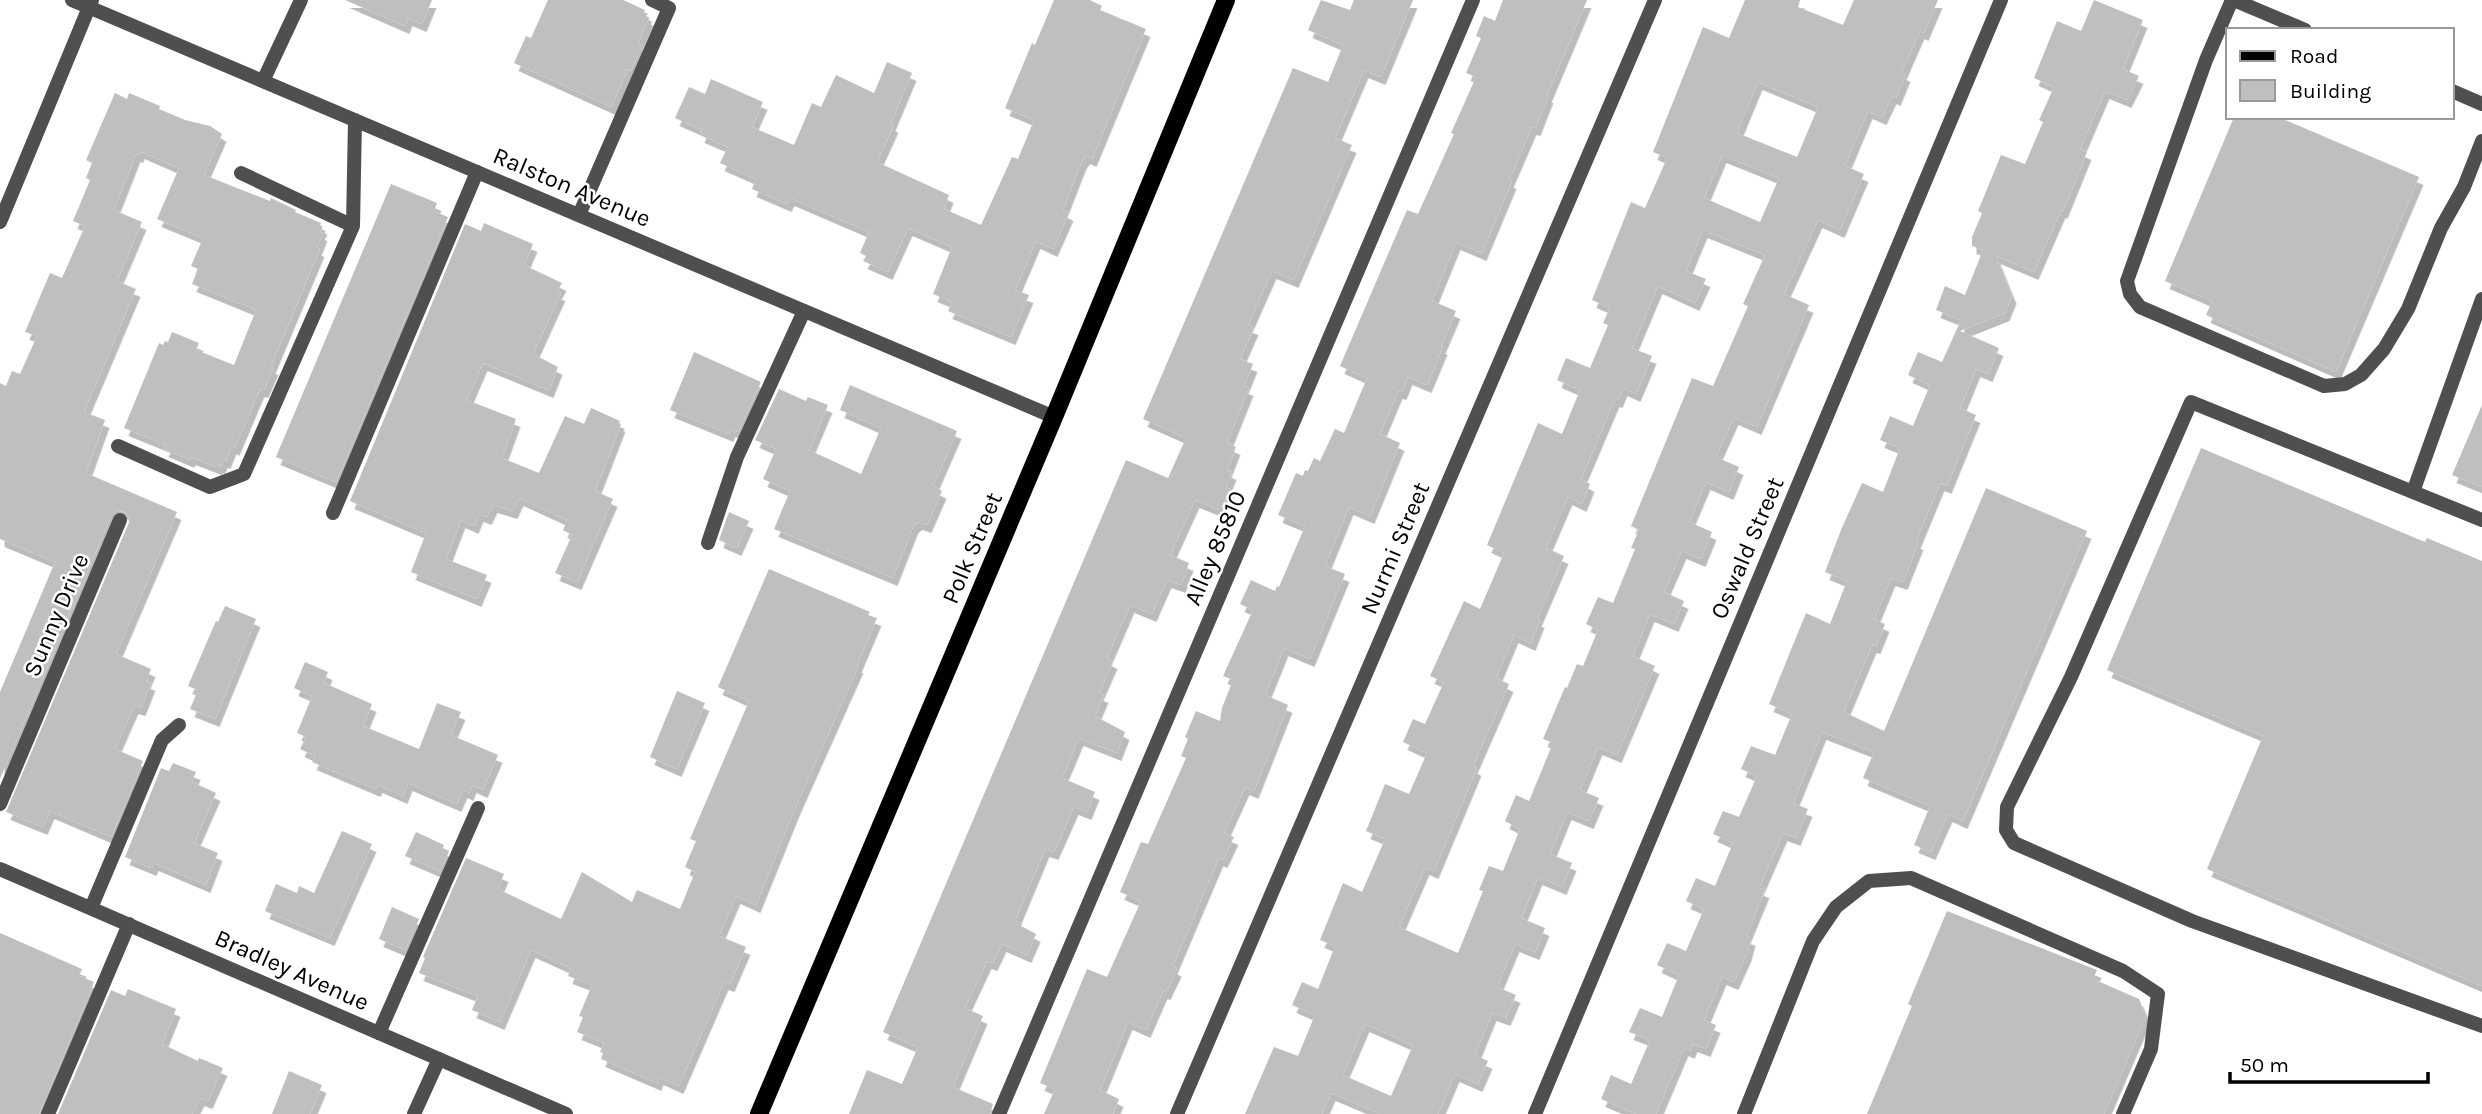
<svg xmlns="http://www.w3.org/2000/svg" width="2482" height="1114" viewBox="0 0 2482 1114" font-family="Karla,sans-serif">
	<defs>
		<filter id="shadow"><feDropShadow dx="4.5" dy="8" stdDeviation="0" flood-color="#0004"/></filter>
	</defs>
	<rect width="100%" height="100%" fill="#fff"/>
	<!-- building -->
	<path fill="#bfbfbf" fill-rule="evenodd" filter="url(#shadow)" d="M345,0H432L422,24L408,18L405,26Z
		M548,0H623L645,10L644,12L648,14L646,16L649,18L638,43L642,45L631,71L628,69L611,107L514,63L526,36L531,38Z
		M1054,0H1090L1102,6L1100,10L1146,29L1092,159L1086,156L1082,161L1063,210L1069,213L1053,249L1036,241L1015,290L1029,295L1011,337L948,311L952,302L933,294L952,247L908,228L888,272L863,261L866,256L860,253L869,232L790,198L787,204L752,189L756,179L720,163L728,147L700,135L702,130L675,118L689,87L705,94L711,79L763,102L752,127L794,145L812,103L821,107L836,75L874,93L887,62L912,73L891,123L894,125L877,162L949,195L944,209L981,225L1012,157L1018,159L1034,120L1005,108L1032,43L1035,45Z
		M1321,0L1350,10L1354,0H1413L1381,77L1364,70L1335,138L1352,145L1294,280L1272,271L1248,325L1254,327L1240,359L1253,364L1244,386L1249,388L1227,443L1236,447L1227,470L1232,472L1226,487L1230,489L1220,510L1195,500L1170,555L1189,563L1181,585L1167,580L1152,614L1130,605L1107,658L1113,661L1099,693L1104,695L1095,716L1125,732L1117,753L1079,738L1062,778L1095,792L1087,812L1074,807L1054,852L1045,849L1015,921L1022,924L1021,926L1036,934L1027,955L1002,944L993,963L987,961L965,1008L983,1016L953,1087L993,1104L990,1114H849L867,1070L902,1084L918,1047L883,1032L1126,460L1168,478L1186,438L1143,419L1293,68L1328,82L1343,45L1308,30Z
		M1503,0H1587L1547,95H1549L1536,128L1532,127L1509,180L1512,181L1482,253L1456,242L1432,301L1456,311L1441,346L1443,347L1427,385L1408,377L1402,392L1398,391L1380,434L1400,443L1370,516L1349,507L1325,566L1345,574L1310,659L1284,648L1265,695L1288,705L1254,791L1245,787L1224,833L1234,837L1223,860L1219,858L1173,966L1177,969L1166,992L1163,991L1146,1030L1128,1022L1100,1090L1119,1099L1113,1114H1044L1055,1089L1040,1083L1087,969L1107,977L1141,901L1120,892L1141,842L1148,844L1186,758L1181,756L1188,739L1185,737L1196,711L1220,721L1222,708L1233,680L1223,676L1253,610L1240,604L1251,580L1275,591L1277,586L1279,587L1305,526L1278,515L1296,473L1303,476L1305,470L1308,471L1314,458L1320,461L1335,429L1344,433L1367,378L1340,366L1407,210L1418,214L1454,134L1451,133L1476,77L1466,73L1481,38L1476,36L1484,16L1495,21Z
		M1745,0H1800L1798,7L1843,25L1854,0H1938L1924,33L1920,31L1902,72L1906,74L1896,98L1892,96L1882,117L1868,111L1845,166L1864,174L1840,230L1818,220L1784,294L1809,305L1757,427L1734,417L1716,457L1739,467L1729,492L1706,482L1689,522L1712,532L1701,559L1682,551L1664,592L1684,601L1674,624L1650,614L1633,656L1655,666L1617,755L1598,747L1580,790L1599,798L1589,821L1567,812L1550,854L1572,863L1562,887L1538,877L1521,918L1545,928L1535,952L1515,944L1497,987L1516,995L1506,1018L1492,1013L1475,1055L1488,1061L1478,1084L1455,1074L1438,1114H1381L1331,1093L1322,1114H1245L1274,1047L1298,1056L1315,1015L1292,1005L1302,982L1318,989L1335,946L1320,940L1343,883L1362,892L1385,839L1366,831L1385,784L1409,794L1427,753L1403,742L1413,719L1425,724L1444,682L1430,676L1464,601L1480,609L1504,553L1487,545L1538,423L1562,434L1580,390L1557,380L1566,358L1590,368L1608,325L1603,323L1610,308L1592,300L1631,202L1645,208L1667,158L1653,152L1703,27L1729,38ZM1758,82L1818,107L1797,157L1737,133ZM1722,155L1779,178L1760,222L1704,198ZM1703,230L1765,255L1743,304L1748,306L1713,386L1692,378L1631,526L1639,530L1631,548L1635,549L1613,603L1598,597L1586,624L1598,630L1583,666L1577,664L1567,688L1565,687L1543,739L1553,743L1529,801L1516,795L1505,821L1520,829L1503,871L1489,866L1479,890L1483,891L1458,953L1399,927L1425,867L1434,871L1477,768L1473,766L1509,684L1496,678L1514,635L1531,643L1540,620L1537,619L1564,556L1546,548L1568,497L1582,504L1590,484L1581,479L1615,399L1618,400L1623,388L1636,394L1652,356L1632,348L1658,286L1695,303L1706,279L1686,271ZM1365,1024L1413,1045L1391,1096L1343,1075Z
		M2094,0L2143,20L2123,69L2139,76L2127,100L2105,91L2080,149L2087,152L2063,211L2061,210L2034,272L1996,256L2012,296L2005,313L1960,331L1999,348L1988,374L1976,369L1960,408L1976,415L1947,486L1940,483L1916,541L1919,542L1903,582L1891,578L1874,619L1885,624L1876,646L1872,645L1844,712L1884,731L1986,488L2087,531L1963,821L1948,814L1931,852L1914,845L1930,806L1863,778L1874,752L1822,732L1793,803L1808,809L1796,838L1783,833L1759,888L1765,890L1746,936L1751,938L1747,953L1734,982L1722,977L1704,1020L1716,1025L1706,1049L1693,1044L1690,1051L1684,1048L1656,1114H1636L1601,1099L1611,1075L1631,1084L1650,1040L1629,1032L1640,1008L1662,1017L1679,975L1657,965L1667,943L1686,951L1704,909L1686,901L1696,878L1715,886L1733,843L1713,834L1723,811L1739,817L1757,776L1741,769L1751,746L1775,755L1792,714L1769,704L1806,613L1830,624L1847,581L1825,572L1841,530L1862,483L1883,492L1900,448L1880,440L1890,416L1913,426L1930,385L1908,375L1918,352L1942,362L1961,320L1936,310L1945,286L1965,295L1983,250L1972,246V237L1982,213L1978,211L2001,155L2025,164L2043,122L2039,120L2054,87L2034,78L2057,21L2081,31Z
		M115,93L127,99L129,93L160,106L159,109L185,120L210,126L222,134L204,175L270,201L271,198L296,210L295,212L321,223L320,225L323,227L320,232L323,233L317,248L320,249L271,366L274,367L264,390L260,389L235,448L232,446L226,461L223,460L221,466L219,465L217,467L191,457L190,460L164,449L166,445L124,428L159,343L163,345L165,341L168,342L172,332L199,343L196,350L234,365L256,310L192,284L198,269L191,266L203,238L157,219L179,168L140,151L139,155L136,154L114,210L142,222L117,281L136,289L84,412L105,420L86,473L177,512L116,654L151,669L146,681L151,683L141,708L134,706L115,749L143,761L111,837L50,811L43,827L6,812L130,520L123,511L115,512L111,516L0,779V692L55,562L0,539V383L6,386L12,371L20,374L37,336L25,332L50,273L62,278L85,226L73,221L90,180L86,178L92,163L86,160Z
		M2234,117H2278L2419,177L2336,372L2206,315L2212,301L2165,281Z
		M391,184L437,203L434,211L448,217L336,482L276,457Z
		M484,223L533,244L524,265L562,283L557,292L561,293L533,354L558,367L549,390L483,363L467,400L516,419L502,458L539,473L565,416L584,424L591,408L620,421L619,423L621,424L595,491L613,499L577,582L555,573L572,535L563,530L567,520L519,498L513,511L493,505L487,517L479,514L474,526L461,520L446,559L487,575L477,599L411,572L426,533L350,501L465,224L481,231Z
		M694,352L761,382L738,432L731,429L729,434L670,410Z
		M850,385L957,431L933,486L942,491L927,525L918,522L914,525L893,578L774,529L790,491L763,479L776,449L755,440L779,389L806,401L808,397L828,405L809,450L861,474L881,428L840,410Z
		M2482,405V487L2452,475Z
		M2201,448L2425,542L2427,538L2482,561V986L2207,869L2263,736L2107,670Z
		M729,512L749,521L737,548L719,540Z
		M769,569L870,612L868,615L877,618L857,665H859L796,806L756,905L736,896L719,936L746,947L730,984L724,982L679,1086L659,1077L657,1083L601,1059L603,1053L600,1052L604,1043L577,1032L583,1017L579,1016L592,985L568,976L571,968L531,950L500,1022L472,1010L478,996L419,973L425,958L423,957L466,858L504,874L498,889L561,919L582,872L632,902L637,890L680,909L695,872L685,867L696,841L690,839L749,701L718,687Z
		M225,606L256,619L215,719L190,709L198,690L188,686L216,621L218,622Z
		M305,662L328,672L324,683L372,704L363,726L419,749L437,703L461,712L451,735L498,755L483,790L472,785L469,793L463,790L457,804L408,783L403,796L378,785L376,789L312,762L315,756L300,749L306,737L297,733L312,696L294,688Z
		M677,691L705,703L677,769L650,757Z
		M173,763L196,772L192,782L216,793L194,843L218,853L206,885L154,863L152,868L125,857L161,768L169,771Z
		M342,831L372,844L330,938L265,911L276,884L297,893L299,886L314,893Z
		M416,832L444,845L443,848L449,851L440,871L405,856Z
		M392,907L419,919L405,950L379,939Z
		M1947,911L2097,970L2093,979L2139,999L2146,1016L2104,1114H1867L1912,1006L1908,1004Z
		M0,933L82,969L79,976L94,982L39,1114H0Z
		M128,989L176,1009L162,1044L198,1061L199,1058L223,1068L208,1101L200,1098L192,1114H58L111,990L125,996Z
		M289,1071L322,1085L310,1114H272Z"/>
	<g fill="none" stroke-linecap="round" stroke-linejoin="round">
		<!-- service -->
		<path stroke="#4f4f4f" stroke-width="14" d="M2232,0L2206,60L2127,281L2130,294L2140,307L2324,386L2345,384L2361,375L2384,349L2408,309L2441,228L2464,187L2482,141
			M2482,299L2413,492L2482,520
			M2413,492L2191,402L2071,677L2007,807L2006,830L2014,843L2192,921L2482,1026
			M333,513L477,172
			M708,543L737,457L804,311
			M91,908L162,740L179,725
			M414,1114L439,1059
			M999,1114L1473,0
			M1744,1114L1813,941L1836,907L1869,881L1911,878L2123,971L2158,994L2151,1049L2123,1114"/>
		<!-- minor -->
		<path stroke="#4f4f4f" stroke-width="14" d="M72,0L1054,417
			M2234,0L2305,30
			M263,81L301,0
			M2452,91L2482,104
			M241,173L353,226
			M579,215L669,8L652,0
			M0,222L92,0
			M118,446L210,487L244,474L353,226L355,120
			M0,804L120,520
			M379,1033L478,808
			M48,1114L129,924
			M1177,1114L1655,0
			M1535,1114L2001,0"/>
		<!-- tertiary -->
		<path stroke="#4f4f4f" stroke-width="14" d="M0,869L566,1114"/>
		<!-- primary -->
		<path stroke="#000" stroke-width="18" d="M759,1114L1054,417L1226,0"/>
	</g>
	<g text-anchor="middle" stroke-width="5" stroke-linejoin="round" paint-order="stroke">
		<!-- street labels -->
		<g font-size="24" fill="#000" stroke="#fff">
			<text transform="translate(572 187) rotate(23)" y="8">Ralston Avenue</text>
			<text transform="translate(972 548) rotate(-67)" y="8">Polk Street</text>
			<text transform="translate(1215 548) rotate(-67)" y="8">Alley 85810</text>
			<text transform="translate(1395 548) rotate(-67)" y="8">Nurmi Street</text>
			<text transform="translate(1747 548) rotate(-67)" y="8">Oswald Street</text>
			<text transform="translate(56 615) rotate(-67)" y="8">Sunny Drive</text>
			<text transform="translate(292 970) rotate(24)" y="8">Bradley Avenue</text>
		</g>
	</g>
	<!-- legend -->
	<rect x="2226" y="28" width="228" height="91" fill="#ffffff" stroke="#999999" stroke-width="2"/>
	<rect x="2240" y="51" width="35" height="10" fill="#000000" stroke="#999999" stroke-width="2"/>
	<text x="2290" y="63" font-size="21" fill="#000000">Road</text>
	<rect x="2240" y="80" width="35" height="21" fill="#bfbfbf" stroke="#999999" stroke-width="2"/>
	<text x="2290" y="98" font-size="21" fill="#000000">Building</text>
	<!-- scale -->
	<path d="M2230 1072v10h198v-10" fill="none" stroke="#000000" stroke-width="3.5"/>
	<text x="2240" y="1072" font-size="21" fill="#000000" stroke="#ffffff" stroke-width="5" paint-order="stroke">50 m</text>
</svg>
